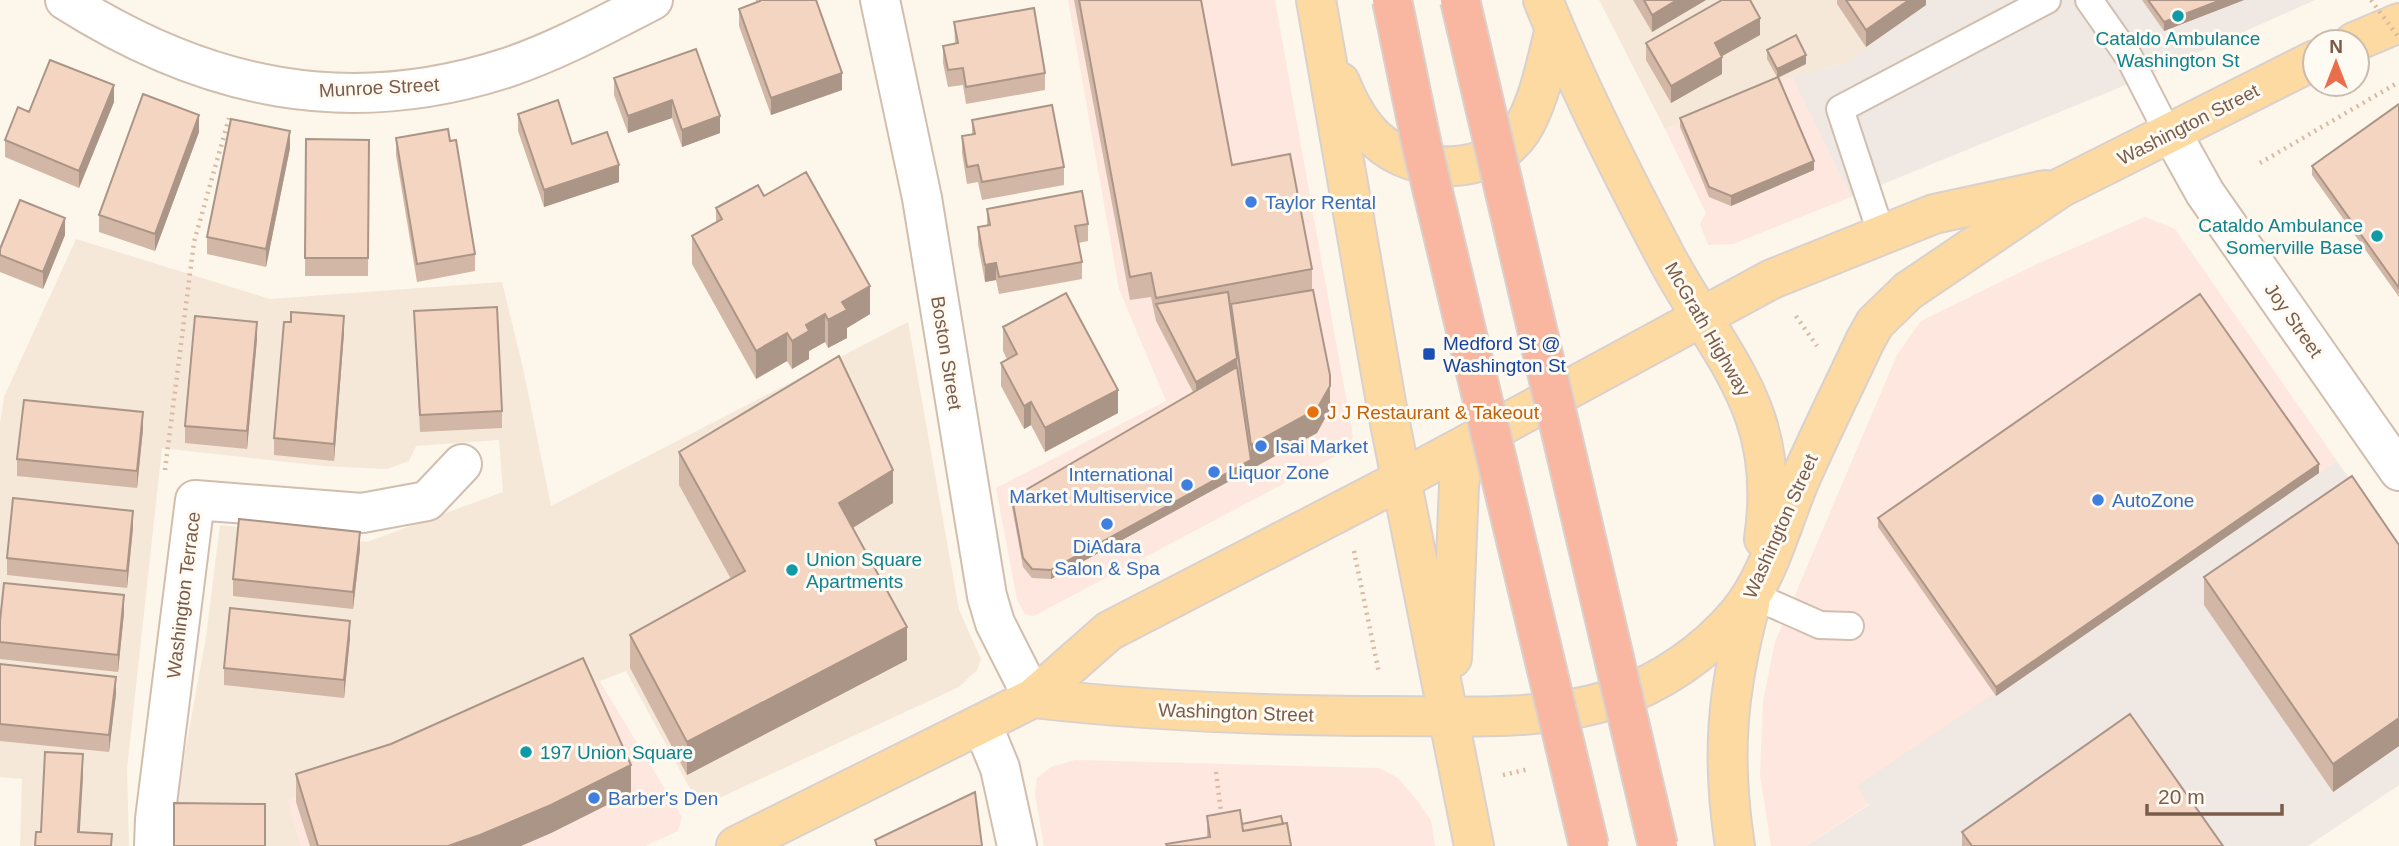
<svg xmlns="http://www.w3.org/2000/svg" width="2399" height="846" viewBox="0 0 2399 846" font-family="Helvetica,sans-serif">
	<rect width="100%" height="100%" fill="#fdf6ea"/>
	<!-- residential -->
	<path fill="#f5e8d8" d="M1599,0H1927L1847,63L1792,77L1665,129Z
		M76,239L270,299L502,282L523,368L551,506L908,322L959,610L981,659L977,670L959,687L700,807L626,671L288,800L301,846H171V829L206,637L220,525L367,542L503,492L499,440L416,446L409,461L387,469L323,466L162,448L127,768L129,846H20L22,779L0,777V424L4,397Z"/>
	<!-- commercial -->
	<path fill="#fee7de" d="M1068,0H1275L1353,437L1347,450L1034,616L1025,614L1017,600L996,488L1166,401L1119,289Z
		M1792,77L1851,197L1733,244L1708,245L1700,224L1706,213L1665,129Z
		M2145,217L2175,229L2337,461L1996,696L1858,786L1869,804L1806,846H1771L1760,775L1763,701L1775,642L1897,355L1921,321L2035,265Z
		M599,680L682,817L678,831L645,846H301L287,800Z
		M1075,760L1379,768L1398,778L1420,804L1431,821L1435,846H1044L1035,795L1037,778L1051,767Z"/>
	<!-- industrial -->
	<path fill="#efe8e3" d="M1927,0H2315L2116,89L1851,197L1792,77L1847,63Z
		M2337,461L2399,550V785L2308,846H1806L1869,805L1857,786Z"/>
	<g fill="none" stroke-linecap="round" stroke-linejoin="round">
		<defs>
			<path id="lane" d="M2089,0L2129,57L2168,133
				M1881,233L1840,109L2047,0
				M1752,595L1820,625L1850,626"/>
			<path id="street" d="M65,0C205,89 348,120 509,67C559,50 606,24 653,0
				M880,0L922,198L987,596L995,623L1033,698
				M2171,132L2205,193L2399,471
				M982,724L1000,768L1017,846
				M154,846L155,819L195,500L362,513L427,501L462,464"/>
			<path id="primary" d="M1316,0L1387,408L1474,846
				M1543,0C1578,87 1621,172 1665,255C1721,360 1783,408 1764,539
				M2354,42L2399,23
				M1340,82C1348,102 1360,125 1377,140C1416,176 1490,177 1521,131C1540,101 1546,62 1555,29
				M1452,658L1459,485L1463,461L1475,440
				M1033,698C1150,711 1269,716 1387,716C1462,716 1540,722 1613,699C1660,684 1706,652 1738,614C1770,576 1782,520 1802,475C1822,430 1844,386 1865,341L1875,323L1908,291L2060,188L2315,60
				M736,846L1033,698L1109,631L1401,480L1772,279L1934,214L2045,190
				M1735,846C1721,756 1727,692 1750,605"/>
		</defs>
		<!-- lane casing -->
		<use href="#lane" stroke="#d1beae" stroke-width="30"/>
		<!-- street casing -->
		<use href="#street" stroke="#d1beae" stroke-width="42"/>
		<!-- primary casing -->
		<use href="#primary" stroke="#dad1cd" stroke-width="42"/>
		<!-- path -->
		<path stroke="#dab8a3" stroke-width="4.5" stroke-dasharray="2 5" stroke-linecap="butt" d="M2260,163L2399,82
			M1796,316L1817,346
			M165,470L194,242L229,118
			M1354,551L1379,673
			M1216,772L1222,819
			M1503,775L1529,769"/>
		<!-- lane -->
		<use href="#lane" stroke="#fff" stroke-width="26"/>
		<!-- street -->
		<use href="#street" stroke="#fff" stroke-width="38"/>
		<!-- primary -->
		<use href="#primary" stroke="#fddaa2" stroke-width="38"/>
		<defs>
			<path id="highway-bridge" d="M1392,0L1422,146L1589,846
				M1460,0L1658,846"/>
		</defs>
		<!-- highway-bridge casing -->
		<use href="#highway-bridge" stroke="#dad1cd" stroke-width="42" stroke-linecap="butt"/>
		<!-- path-bridge -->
		<path stroke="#dab8a3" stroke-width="4.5" stroke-dasharray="2 5" stroke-linecap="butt" d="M2371,0L2399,38"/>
		<!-- highway-bridge -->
		<use href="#highway-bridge" stroke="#f9b6a0" stroke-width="38"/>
	</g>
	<!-- wall -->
	<path fill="#d2b7a6" d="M756,0H816L842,90L771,115L739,26V9L756,3Z
		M1074,0H1201L1232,165L1312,269V290L1330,409L1317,433L1051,579L1032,578L1023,567L1012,507V498L1193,392L1156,321L1151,297L1130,300Z
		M1633,0H1706L1652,32Z
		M1837,0H1926V5L1866,47L1837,4Z
		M2142,0H2244L2164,31Z
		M954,22L1045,73V90L966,104L963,85L948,87L943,63V46L955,44Z
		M1760,35L1722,56V74L1671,103L1646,60V43Z
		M696,49L720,133L682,147L672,118L628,133L614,95V78Z
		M1767,50L1806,64L1778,78L1814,170L1731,206L1709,197L1680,127V118L1777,77L1767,59Z
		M114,102L79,188L5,157V140L29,112Z
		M2399,104V297L2312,175V166Z
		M518,114L619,182L544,207L518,131Z
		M972,120L1064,167V185L982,200L978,182L967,184L962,153V136L972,134Z
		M199,132L155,251L99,232V215Z
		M396,138L475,254V271L417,282L396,155Z
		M306,139L369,140L368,276H305Z
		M290,148L266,267L207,254V237Z
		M764,196L870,314L847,328V338L828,348L825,342L809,351V359L792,369L787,361L756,379L692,264V236L716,222V208Z
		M987,209L1088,224V241L1078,243L1082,262V279L999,294L996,280L985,282L978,244V227L987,225Z
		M65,235L43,289L0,272V249Z
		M414,311L502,411V428L420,432Z
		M1003,327L1118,413L1045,452L1031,425L1024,429L1001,386V363L1007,359L1003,351Z
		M344,333L334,461L274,455V438Z
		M257,339L247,449L185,443V426Z
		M143,429L137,488L17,476V459Z
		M679,452L893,503L853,528L907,660L687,775L630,668V635L731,579L679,485Z
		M2319,473L1996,696L1878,527V518Z
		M133,528L127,588L7,575V558Z
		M2399,545V746L2333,792L2204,605V577Z
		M360,549L353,609L233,596V579Z
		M124,613L118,672L0,659V621Z
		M350,638L344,698L224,685V668Z
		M0,664L116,694L109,752L0,741Z
		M296,774L631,793L551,833L521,846H310L296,802Z
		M1207,816L1242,824H1283L1207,837Z
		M1962,832L2223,846H1962Z"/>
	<!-- shaded-wall -->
	<path fill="#ab9587" d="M1677,0H1706L1652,32V15Z
		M1909,0H1926V5L1866,47V30Z
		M2221,0H2244L2164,31V22Z
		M1760,18V35L1715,60V43Z
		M1806,55V64L1777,78V69Z
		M1722,57V74L1671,103V86Z
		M842,73V90L771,115V98Z
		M114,85V102L79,188V171Z
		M672,100V118L628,133V116Z
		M199,115V132L155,251V234Z
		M720,116V133L682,147V130Z
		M290,131V148L266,267V249Z
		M1814,161V170L1731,206V196Z
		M619,165V182L544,207V190Z
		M65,218V235L43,289V272Z
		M996,263V280L985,282V265Z
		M870,286V314L847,328V338L828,348V320L842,302Z
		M825,314V342L809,351V359L792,369V341L806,325Z
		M344,316V333L334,461V444Z
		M257,322V339L247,449V431Z
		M787,333V361L756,379V351Z
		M1237,358V376L1196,399V382Z
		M1330,386V409L1317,433L1051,579V570L1251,460V445Z
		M1118,390V413L1045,452V428Z
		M1031,402V425L1024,429V406Z
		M143,412V429L137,488V471Z
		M2319,464V473L1996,696V687Z
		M893,470V503L839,536V503Z
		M133,511V528L127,588V571Z
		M360,532V549L353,609V592Z
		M124,595V613L118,672V655Z
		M350,621V638L344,698V680Z
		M907,627V660L687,775V742Z
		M116,677V694L109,752V735Z
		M2399,718V746L2333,792V764Z
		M83,754V777L79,846L78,832Z
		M631,765V793L551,833L521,846H448Z"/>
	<!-- building -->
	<path fill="#f4d5c1" stroke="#ab9587" stroke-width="2" d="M760,0H816L842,73L771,98L739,9L760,1Z
		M1079,0H1201L1232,165L1290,154L1312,269L1156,298L1151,273L1130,277Z
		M1644,0H1677L1652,15Z
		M1722,0H1750L1760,18L1715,43L1722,57L1671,86L1646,43Z
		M1846,0H1909L1866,30Z
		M2148,0H2221L2164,22Z
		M1034,8L1045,73L966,87L963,68L948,70L943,46L958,43L954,22Z
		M1796,35L1806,55L1777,69L1767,50Z
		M696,49L720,116L682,130L672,100L628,116L614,78Z
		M50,60L114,85L79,171L5,140L18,107L29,112Z
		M1778,77L1814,161L1731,196L1709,187L1680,118Z
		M143,94L199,115L155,234L99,215Z
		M558,100L572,144L607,132L619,165L544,190L518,114Z
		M2399,104V288L2312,166Z
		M1052,105L1064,167L982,182L978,165L967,167L962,136L975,134L972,120Z
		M231,119L290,131L266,249L207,237Z
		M448,129L450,141L456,140L475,254L417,264L396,138Z
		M306,139L369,140L368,258H305Z
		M806,172L870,286L842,302L847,310L828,320L825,314L806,325L809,331L792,341L787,333L756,351L692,236L722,219L716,208L758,185L764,196Z
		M1082,191L1088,224L1075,226L1082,262L999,277L996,263L985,265L978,227L990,225L987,209Z
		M20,200L65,218L43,272L0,255V249Z
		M1313,290L1330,375V386L1317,409L1251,445L1231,304Z
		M1228,292L1237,358L1196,382L1156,304Z
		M1066,293L1118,390L1045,428L1031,402L1024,406L1001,363L1017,354L1003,327Z
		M2200,294L2319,464L1996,687L1878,518Z
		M497,307L502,411L420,415L414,311Z
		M291,312L344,316L334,444L274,438L284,322H291Z
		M195,316L257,322L247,431L185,426Z
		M839,356L893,470L839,503L907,627L687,742L630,635L745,571L679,452Z
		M1237,367L1251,460L1051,570L1032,569L1023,558L1012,498Z
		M24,400L143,412L137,471L17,459Z
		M2352,476L2399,545V718L2333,764L2204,577Z
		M13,498L133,511L127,571L7,558Z
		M239,519L360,532L353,592L233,579Z
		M4,583L124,595L118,655L0,642V621Z
		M230,608L350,621L344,680L224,668Z
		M583,658L631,765L551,805L480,835L448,846H318L296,774L391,744Z
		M0,664L116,677L109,735L0,724Z
		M2130,714L2223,846H1972L1962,832Z
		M45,752L83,754L78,832L112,834L111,846H35L36,832H41Z
		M975,792L982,846H877L875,840Z
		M174,803L265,804V846H174Z
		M1240,810L1243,831L1287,823L1291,846H1167L1166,844L1210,837L1207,816Z
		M1281,816L1283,824L1243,831L1242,824Z"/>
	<!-- markers -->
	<g fill="#0f9aa8" stroke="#fffaf2" stroke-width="2.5">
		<circle cx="2178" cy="16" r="7"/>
		<circle cx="2377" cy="236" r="7"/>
		<circle cx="792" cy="570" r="7"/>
		<circle cx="526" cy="752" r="7"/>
	</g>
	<g fill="#3f7fe0" stroke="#fffaf2" stroke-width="2.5">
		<circle cx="1251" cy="202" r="7"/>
		<circle cx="1261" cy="446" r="7"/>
		<circle cx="1214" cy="472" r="7"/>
		<circle cx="1187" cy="485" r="7"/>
		<circle cx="2098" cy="500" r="7"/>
		<circle cx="1107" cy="524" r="7"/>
		<circle cx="594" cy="798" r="7"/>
	</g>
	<rect fill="#1a4fb4" stroke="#fffaf2" stroke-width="2.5" x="1422" y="347" width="14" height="14" rx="3.5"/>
	<circle fill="#e8710a" stroke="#fffaf2" stroke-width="2.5" cx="1313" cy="412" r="7"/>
	<g text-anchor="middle" stroke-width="6" stroke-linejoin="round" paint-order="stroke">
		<!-- culture labels -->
		<g font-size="19" fill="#0d838f" stroke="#fffaf2" text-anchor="start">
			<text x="2178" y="45" text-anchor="middle">Cataldo Ambulance<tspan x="2178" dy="22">Washington St</tspan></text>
			<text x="2363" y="232" text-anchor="end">Cataldo Ambulance<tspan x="2363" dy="22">Somerville Base</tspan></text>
			<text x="806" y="566">Union Square<tspan x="806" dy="22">Apartments</tspan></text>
			<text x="540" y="759">197 Union Square</text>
		</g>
		<!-- street labels -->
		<g font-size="19" fill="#7a5c4b" stroke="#fffaf2">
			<text transform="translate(379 87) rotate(-3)" y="7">Munroe Street</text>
			<text transform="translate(2188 124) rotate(-27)" y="7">Washington Street</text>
			<text transform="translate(2294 320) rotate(55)" y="7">Joy Street</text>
			<text transform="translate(1708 329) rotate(60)" y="7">McGrath Highway</text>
			<text transform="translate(947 353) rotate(81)" y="7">Boston Street</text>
			<text transform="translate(1780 526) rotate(-66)" y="7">Washington Street</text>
			<text transform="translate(183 595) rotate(-83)" y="7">Washington Terrace</text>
			<text transform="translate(1236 712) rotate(2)" y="7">Washington Street</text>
		</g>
		<!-- shop labels -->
		<g font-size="19" fill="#366cbe" stroke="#fffaf2" text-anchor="start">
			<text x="1265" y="209">Taylor Rental</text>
			<text x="1275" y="453">Isai Market</text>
			<text x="1228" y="479">Liquor Zone</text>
			<text x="1173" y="481" text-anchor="end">International<tspan x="1173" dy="22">Market Multiservice</tspan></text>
			<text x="2112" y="507">AutoZone</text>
			<text x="1107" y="553" text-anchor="middle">DiAdara<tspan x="1107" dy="22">Salon &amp; Spa</tspan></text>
			<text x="608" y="805">Barber's Den</text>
		</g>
		<!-- transit labels -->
		<g font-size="19" fill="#164399" stroke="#fffaf2" text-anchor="start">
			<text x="1443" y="350">Medford St @<tspan x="1443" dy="22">Washington St</tspan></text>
		</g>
		<!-- food labels -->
		<g font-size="19" fill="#c56008" stroke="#fffaf2" text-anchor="start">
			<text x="1327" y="419">J J Restaurant &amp; Takeout</text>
		</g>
	</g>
	<!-- north arrow -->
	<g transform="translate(2336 63)"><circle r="33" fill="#fffaf2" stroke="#cabbaf" stroke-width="2"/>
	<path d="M0-5L12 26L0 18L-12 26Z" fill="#ea6e4c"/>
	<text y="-10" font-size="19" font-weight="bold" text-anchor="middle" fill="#7a5c4b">N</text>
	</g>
	<!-- scale -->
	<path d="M2147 804v10h135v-10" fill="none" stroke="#7a5c4b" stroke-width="3.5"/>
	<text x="2158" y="804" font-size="21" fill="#7a5c4b" stroke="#fffaf2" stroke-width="5" paint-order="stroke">20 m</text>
</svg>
